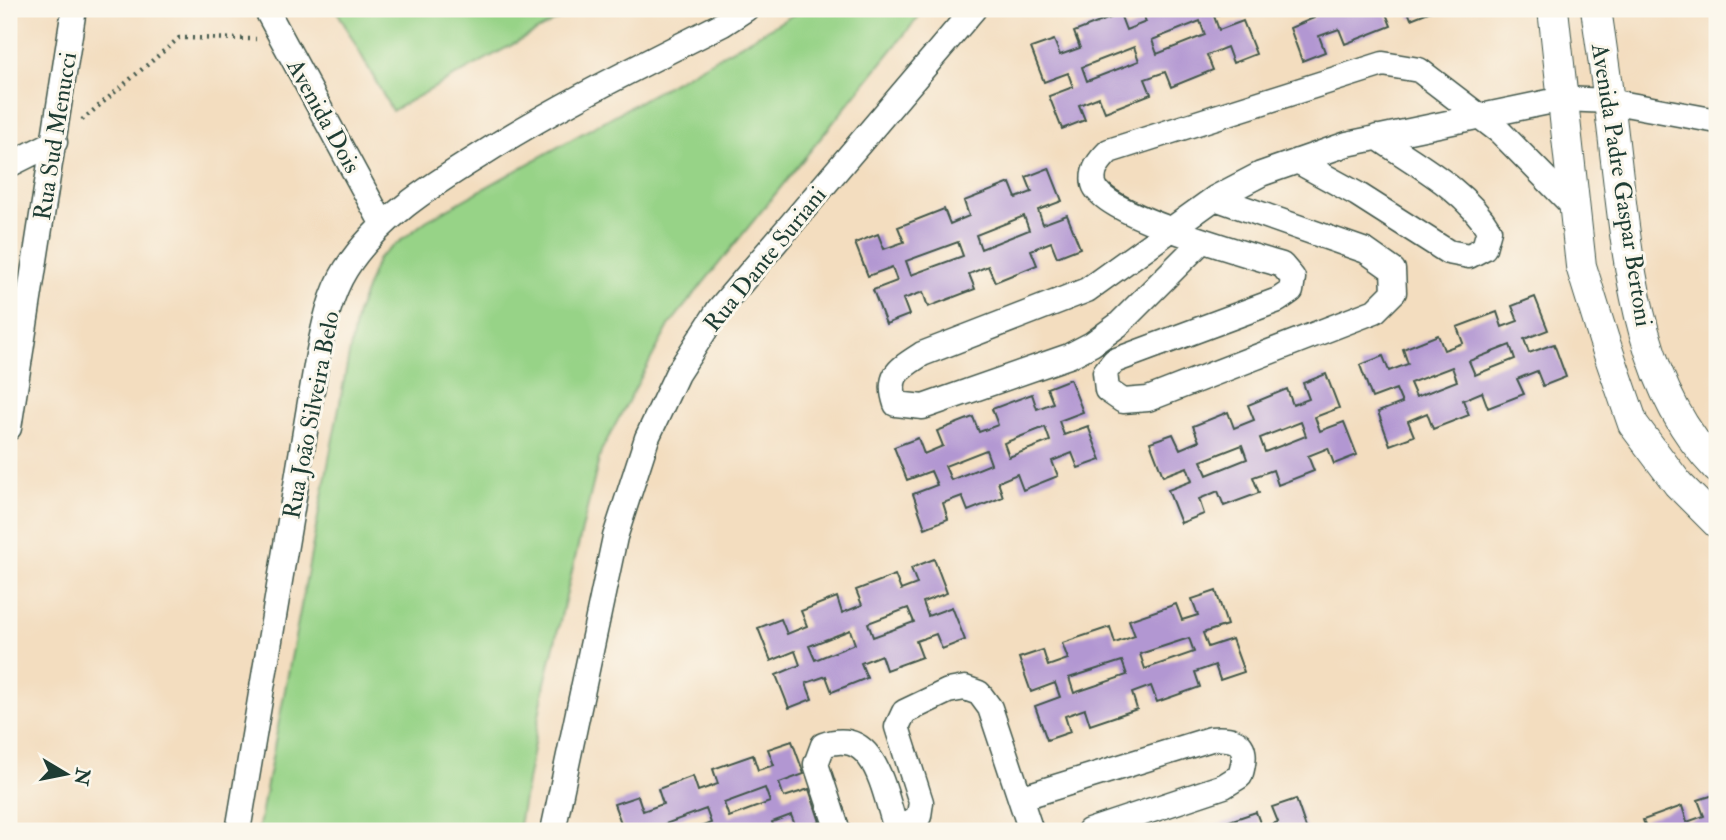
<svg xmlns="http://www.w3.org/2000/svg" width="1726" height="840" viewBox="0 0 1726 840" font-family="'IM FELL Double Pica',serif">
	<rect width="100%" height="100%" fill="#fbf7ec"/>
	<filter id="ink" filterUnits="userSpaceOnUse"><feTurbulence type="fractalNoise" baseFrequency=".0143" numOctaves="2"/><feDisplacementMap in="SourceGraphic" scale="14" xChannelSelector="R" yChannelSelector="G"/><feConvolveMatrix kernelMatrix="1 2 1 2 8 2 1 2 1" color-interpolation-filters="sRGB"/></filter>
	<filter id="wash" filterUnits="userSpaceOnUse"><feTurbulence type="fractalNoise" baseFrequency=".00686" numOctaves="4" result="noise"/><feDisplacementMap in="SourceGraphic" scale="28" xChannelSelector="R" yChannelSelector="G"/><feGaussianBlur stdDeviation="1.57" result="paint"/><feColorMatrix in="noise" values="0 0 0 0 0 0 0 0 0 0 0 0 0 0 0 0 0 1.4 0 .05"/><feComposite in="paint" operator="in"/></filter>
	<g filter="url(#wash)">
		<rect width="100%" height="100%" fill="#f3ddbf"/>
		<!-- green -->
		<path fill="#97d387" stroke="#5b885e" stroke-width="2" d="M336,9H577L392,111Z
			M804,9H925L670,324L601,451L545,683L518,831H258L357,313L378,258L426,221Z"/>
		<g id="blocks">
			<!-- building -->
			<path fill="#b297d2" fill-rule="evenodd" d="M1141,9H1233L1214,16L1219,30L1243,21L1256,54L1233,63L1227,47L1207,55L1213,70L1171,87L1165,72L1145,79L1151,94L1105,112L1099,97L1079,105L1085,120L1062,129L1049,96L1073,87L1068,73L1044,82L1031,48L1054,40L1060,55L1080,48L1074,32L1120,14L1126,30L1146,22ZM1200,21L1205,35L1157,54L1152,40ZM1134,47L1139,61L1087,81L1082,67Z
				M1310,9H1326L1328,13L1339,9H1391L1385,11L1391,26L1345,44L1339,29L1319,36L1325,52L1302,61L1290,28L1314,18Z
				M1407,9H1436L1411,19Z
				M1049,168L1062,201L1038,210L1043,224L1067,215L1080,248L1057,257L1051,242L1031,250L1037,265L995,282L988,266L969,274L975,289L928,307L923,292L903,299L909,315L886,324L873,290L897,281L892,267L868,276L855,243L878,234L884,249L904,242L898,227L944,209L950,224L969,216L964,201L1010,183L1016,198L1032,192L1026,177ZM1024,216L1029,230L981,249L976,235ZM958,242L963,256L911,275L906,261Z
				M1535,297L1548,330L1524,339L1529,353L1554,344L1566,377L1543,386L1537,371L1517,379L1524,394L1488,408L1482,392L1463,400L1469,415L1433,429L1427,413L1408,421L1414,436L1390,445L1378,412L1402,403L1396,389L1372,398L1360,365L1383,356L1389,371L1408,364L1403,349L1438,335L1444,350L1463,343L1457,327L1497,312L1502,327L1518,321L1512,306ZM1510,345L1515,359L1475,375L1469,361ZM1452,367L1457,381L1416,397L1410,383Z
				M1326,374L1339,408L1315,417L1320,431L1344,422L1357,455L1334,464L1328,448L1308,456L1314,471L1278,485L1273,470L1253,477L1259,493L1224,506L1218,491L1199,499L1204,514L1181,523L1168,490L1192,481L1187,467L1163,476L1150,442L1173,434L1180,449L1199,441L1193,426L1228,412L1234,428L1254,420L1248,405L1287,389L1293,405L1309,399L1303,383ZM1301,422L1306,436L1265,452L1260,438ZM1242,445L1247,459L1207,475L1201,461Z
				M1070,379L1083,412L1059,421L1064,435L1088,426L1101,460L1078,468L1072,453L1052,461L1058,476L1023,490L1017,474L998,482L1003,497L968,511L962,496L943,503L948,519L925,528L913,494L937,485L931,471L907,480L894,447L918,438L924,454L943,446L937,431L973,417L979,432L998,425L992,409L1032,394L1037,409L1053,403L1047,388ZM1045,427L1050,441L1009,457L1004,443ZM986,450L991,464L951,480L945,466Z
				M934,559L947,593L923,602L928,616L952,607L965,640L942,649L936,634L916,641L922,657L886,670L881,655L861,663L867,678L832,692L826,676L806,683L812,699L789,708L776,675L800,665L795,651L771,661L758,628L781,619L787,634L807,626L801,611L837,597L842,613L862,605L856,590L895,575L901,590L917,584L911,568ZM908,608L914,622L873,637L868,623ZM850,630L855,644L815,660L809,646Z
				M1216,591L1227,625L1203,633L1208,647L1232,639L1244,672L1220,680L1215,665L1195,672L1200,687L1157,702L1151,686L1132,693L1137,709L1090,725L1085,709L1065,716L1070,732L1047,740L1035,706L1060,697L1055,683L1031,692L1019,658L1043,650L1048,666L1068,659L1062,643L1110,627L1115,643L1135,636L1129,620L1176,604L1182,620L1198,615L1192,599ZM1189,638L1194,652L1145,669L1140,654ZM1122,661L1127,675L1074,693L1069,678Z
				M792,741L804,774L779,783L784,797L809,789L820,822L797,830L791,815L772,822L775,831H690L711,823L706,809L665,824L667,831H624L614,804L638,796L643,811L663,804L658,789L693,776L698,791L718,784L713,769L753,755L758,770L774,765L768,749ZM765,788L770,802L729,817L724,803Z
				M1717,794V831H1647L1643,820L1682,806L1687,822L1704,816L1698,800Z
				M1296,799L1307,831H1210L1209,828L1256,812L1262,828L1278,822L1272,807Z"/>
		</g>
	</g>
	<g filter="url(#ink)">
		<use href="#blocks" fill-opacity="0" stroke="#3f5549" stroke-width="2"/>
		<g fill="none" stroke-linecap="round" stroke-linejoin="round">
			<defs>
				<path id="minor" d="M266,9L382,223
					M1297,161L1357,194L1448,252L1469,256L1484,248L1489,230C1465,189 1415,164 1377,137
					M9,165L55,142
					M1215,198L1366,251L1393,270L1394,292L1375,311L1148,399L1123,401L1107,390L1105,372L1114,361L1278,300L1291,291L1293,278L1282,265C1250,255 1102,215 1094,184C1091,170 1100,160 1109,151L1383,64L1419,70L1500,132L1573,206
					M1202,241L1118,325L1092,344L1069,356L923,407L896,404C886,375 899,369 922,354L1087,290L1215,198L1261,174L1347,144L1563,99L1609,101L1717,121
					M9,428L74,9
					M1020,798L1211,739C1243,736 1249,748 1240,776L1224,786L1089,831
					M238,831L317,360C323,330 329,296 346,269C378,219 429,187 479,156C557,106 640,66 723,24L746,9
					M553,831L615,537L647,438L677,374L719,309L974,9
					M838,831L816,764L823,745C877,726 883,792 897,831
					M898,831L919,816L921,802L897,727L904,712L948,691L965,688L979,693L990,708L1031,831"/>
				<path id="tertiary" d="M1553,9L1581,266L1604,340L1633,424L1678,484L1717,523
					M1596,9C1603,57 1610,104 1615,152C1628,260 1637,386 1717,468"/>
			</defs>
			<!-- minor casing -->
			<use href="#minor" stroke="#3f5549" stroke-width="27"/>
			<!-- tertiary casing -->
			<use href="#tertiary" stroke="#3f5549" stroke-width="32"/>
			<!-- path -->
			<path stroke="#3f5549" stroke-width="4.5" stroke-dasharray="2 5" stroke-linecap="butt" d="M82,120L179,38L256,39"/>
			<!-- minor -->
			<use href="#minor" stroke="#fff" stroke-width="24"/>
			<!-- tertiary -->
			<use href="#tertiary" stroke="#fff" stroke-width="30"/>
		</g>
	</g>
	<g text-anchor="middle" stroke-width="6" stroke-linejoin="round" paint-order="stroke">
		<!-- street labels -->
		<g font-size="24" fill="#1f3d34" stroke="#fbf7ec">
			<text transform="translate(324 116) rotate(61)" y="8">Avenida Dois</text>
			<text transform="translate(55 136) rotate(-81)" y="8">Rua Sud Menucci</text>
			<text transform="translate(1622 185) rotate(81)" y="8">Avenida Padre Gaspar Bertoni</text>
			<text transform="translate(765 259) rotate(-51)" y="8">Rua Dante Suriani</text>
			<text transform="translate(311 415) rotate(-79)" y="8">Rua João Silveira Belo</text>
		</g>
	</g>
	<!-- margin -->
	<rect width="1726" height="840" fill="none" stroke="#fbf7ec" stroke-width="35"/>
	<!-- north arrow -->
	<g transform="translate(66 774) rotate(100)" stroke="#fbf7ec" stroke-width="5" paint-order="stroke">
	<path d="M0-5L12 26L0 18L-12 26Z" fill="#1f3d34"/>
	<text y="-10" font-size="19" font-weight="bold" text-anchor="middle" fill="#1f3d34">N</text>
	</g>
</svg>
